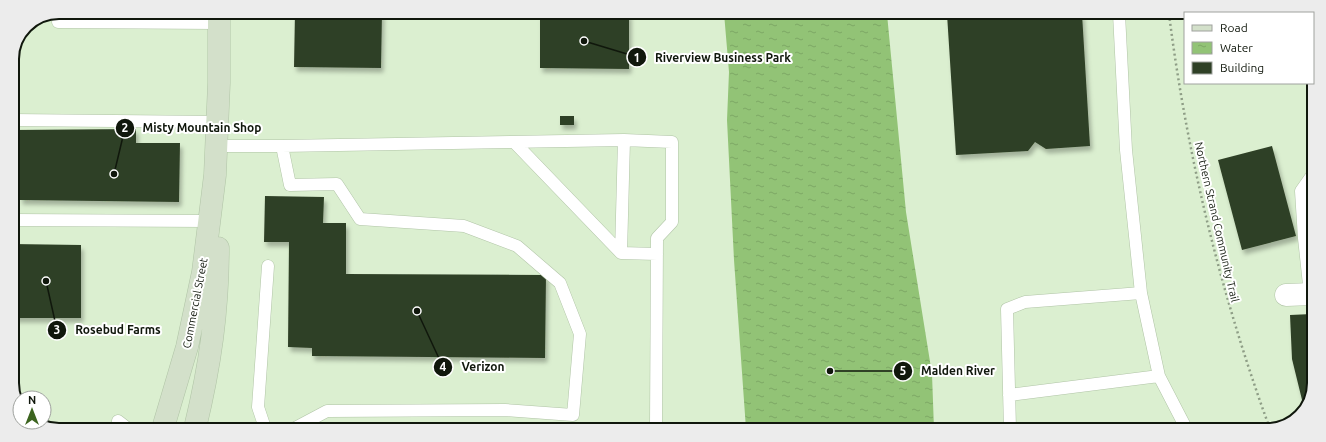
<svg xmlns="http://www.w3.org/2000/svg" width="1326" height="442" viewBox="0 0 1326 442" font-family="Ubuntu,sans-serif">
	<defs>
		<pattern id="water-ripples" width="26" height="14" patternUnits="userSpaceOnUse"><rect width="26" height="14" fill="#92c376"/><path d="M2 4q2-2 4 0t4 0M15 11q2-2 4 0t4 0" fill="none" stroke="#7da765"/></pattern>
		<filter id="shadow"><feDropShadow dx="2.5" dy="4.5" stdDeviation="2" flood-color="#0004"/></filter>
	</defs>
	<rect width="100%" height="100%" fill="#dbefd0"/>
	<!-- water -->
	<path fill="url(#water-ripples)" d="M724,13L887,14L906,212L932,374L934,429H746L734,260L727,120L729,72Z"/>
	<!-- building -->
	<path fill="#2f4026" filter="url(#shadow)" d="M295,12L382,13L381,68L294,67Z
		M540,13H629V69L540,68Z
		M947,14H1082L1090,146L1046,149L1035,142L1028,151L956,155Z
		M560,116H574V125H560Z
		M136,129V143H180L179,202L20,200V170H12L13,130Z
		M1272,146L1296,236L1242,250L1218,160Z
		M265,196L324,197L323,223H346V274L546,275L545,358L312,356V348L288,347L289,242H264Z
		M12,244L81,245V318H12Z
		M1312,314V398L1304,408L1292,359L1290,315Z"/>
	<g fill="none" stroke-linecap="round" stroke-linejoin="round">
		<defs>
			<path id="lane" d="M1119,14L1126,150L1141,293L1159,376L1187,430
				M58,22L219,23
				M12,120L217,122
				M624,140L672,142V222L657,238L656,428
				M216,146H282L624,140L621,253L515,143
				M282,146L290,185L337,184L360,219L464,226L517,246L560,283L580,334L573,415L505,410L327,411L295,428
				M12,220L209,221
				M621,253L657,254
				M1310,294L1304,238L1301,191L1313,174
				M1009,395L1159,376
				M118,421L127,428
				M265,428L258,407L268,266
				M1010,429L1007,309L1025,302L1141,293"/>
			<path id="street" d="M1286,295L1312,294"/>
			<path id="secondary" d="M163,428L187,347L203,272L215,175L219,83V12
				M195,428C210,366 218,311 218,248"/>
		</defs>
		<!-- lane casing -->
		<use href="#lane" stroke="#b0c4a6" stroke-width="13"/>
		<!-- street casing -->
		<use href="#street" stroke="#b0c4a6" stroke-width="23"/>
		<!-- secondary casing -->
		<use href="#secondary" stroke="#b0c4a6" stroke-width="23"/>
		<!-- path -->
		<path stroke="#8e9d86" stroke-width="2.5" stroke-dasharray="2 3" stroke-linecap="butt" d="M1169,14C1187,156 1221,295 1270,429"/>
		<!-- lane -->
		<use href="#lane" stroke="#fff" stroke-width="12"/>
		<!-- street -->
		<use href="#street" stroke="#fff" stroke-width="22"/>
		<!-- secondary -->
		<use href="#secondary" stroke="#d3e0ca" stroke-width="22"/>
	</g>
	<g text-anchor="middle" stroke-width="4" stroke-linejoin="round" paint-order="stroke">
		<!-- street labels -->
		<g font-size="11" fill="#10170c" stroke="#fff">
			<text transform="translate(1217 222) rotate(77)" y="4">Northern Strand Community Trail</text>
			<text transform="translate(195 303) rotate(-79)" y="4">Commercial Street</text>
		</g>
	</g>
	<!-- crop -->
	<path d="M0 0H1326V442H0ZM59 19H1267A40 40 0 0 1 1307 59V383A40 40 0 0 1 1267 423H59A40 40 0 0 1 19 383V59A40 40 0 0 1 59 19Z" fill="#ececec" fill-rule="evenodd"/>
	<path fill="none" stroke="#10170c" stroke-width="2" d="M59 19H1267A40 40 0 0 1 1307 59V383A40 40 0 0 1 1267 423H59A40 40 0 0 1 19 383V59A40 40 0 0 1 59 19Z"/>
	<!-- callouts -->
	<path fill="none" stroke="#10170c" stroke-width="1.5" d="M584 41L637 57M114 174L125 128M46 281L57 330M417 311L443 367M830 371L903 371"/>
	<g fill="#10170c" stroke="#fff" stroke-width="1.5">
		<circle cx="584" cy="41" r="4"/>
		<circle cx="114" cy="174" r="4"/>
		<circle cx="46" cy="281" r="4"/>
		<circle cx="417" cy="311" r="4"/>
		<circle cx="830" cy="371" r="4"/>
		<circle cx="637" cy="57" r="10"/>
		<circle cx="125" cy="128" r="10"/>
		<circle cx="57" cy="330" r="10"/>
		<circle cx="443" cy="367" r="10"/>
		<circle cx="903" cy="371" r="10"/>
	</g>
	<g font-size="12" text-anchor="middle" font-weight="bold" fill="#fff">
		<text x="637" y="62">1</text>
		<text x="125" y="132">2</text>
		<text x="57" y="334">3</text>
		<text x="443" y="371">4</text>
		<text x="903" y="375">5</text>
	</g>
	<g font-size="12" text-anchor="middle" font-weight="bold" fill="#10170c" stroke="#fff" stroke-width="4" stroke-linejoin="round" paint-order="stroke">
		<text x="723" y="62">Riverview Business Park</text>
		<text x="202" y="132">Misty Mountain Shop</text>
		<text x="118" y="334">Rosebud Farms</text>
		<text x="483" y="371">Verizon</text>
		<text x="958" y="375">Malden River</text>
	</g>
	<!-- legend -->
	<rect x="1184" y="12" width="130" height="72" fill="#ffffff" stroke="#9fa29e"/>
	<rect x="1192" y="25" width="20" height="6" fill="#d3e0ca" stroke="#9fa29e"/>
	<text x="1220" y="32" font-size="12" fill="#10170c">Road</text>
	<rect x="1192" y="42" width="20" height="12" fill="url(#water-ripples)" stroke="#9fa29e"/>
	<text x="1220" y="52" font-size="12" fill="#10170c">Water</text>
	<rect x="1192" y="62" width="20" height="12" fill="#2f4026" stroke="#9fa29e"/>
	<text x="1220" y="72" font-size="12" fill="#10170c">Building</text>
	<!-- north arrow -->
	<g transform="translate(32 410)"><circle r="19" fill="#ffffff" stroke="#9fa29e"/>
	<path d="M0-3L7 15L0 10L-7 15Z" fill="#3c641f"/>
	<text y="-6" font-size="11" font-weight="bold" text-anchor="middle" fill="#10170c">N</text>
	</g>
</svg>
